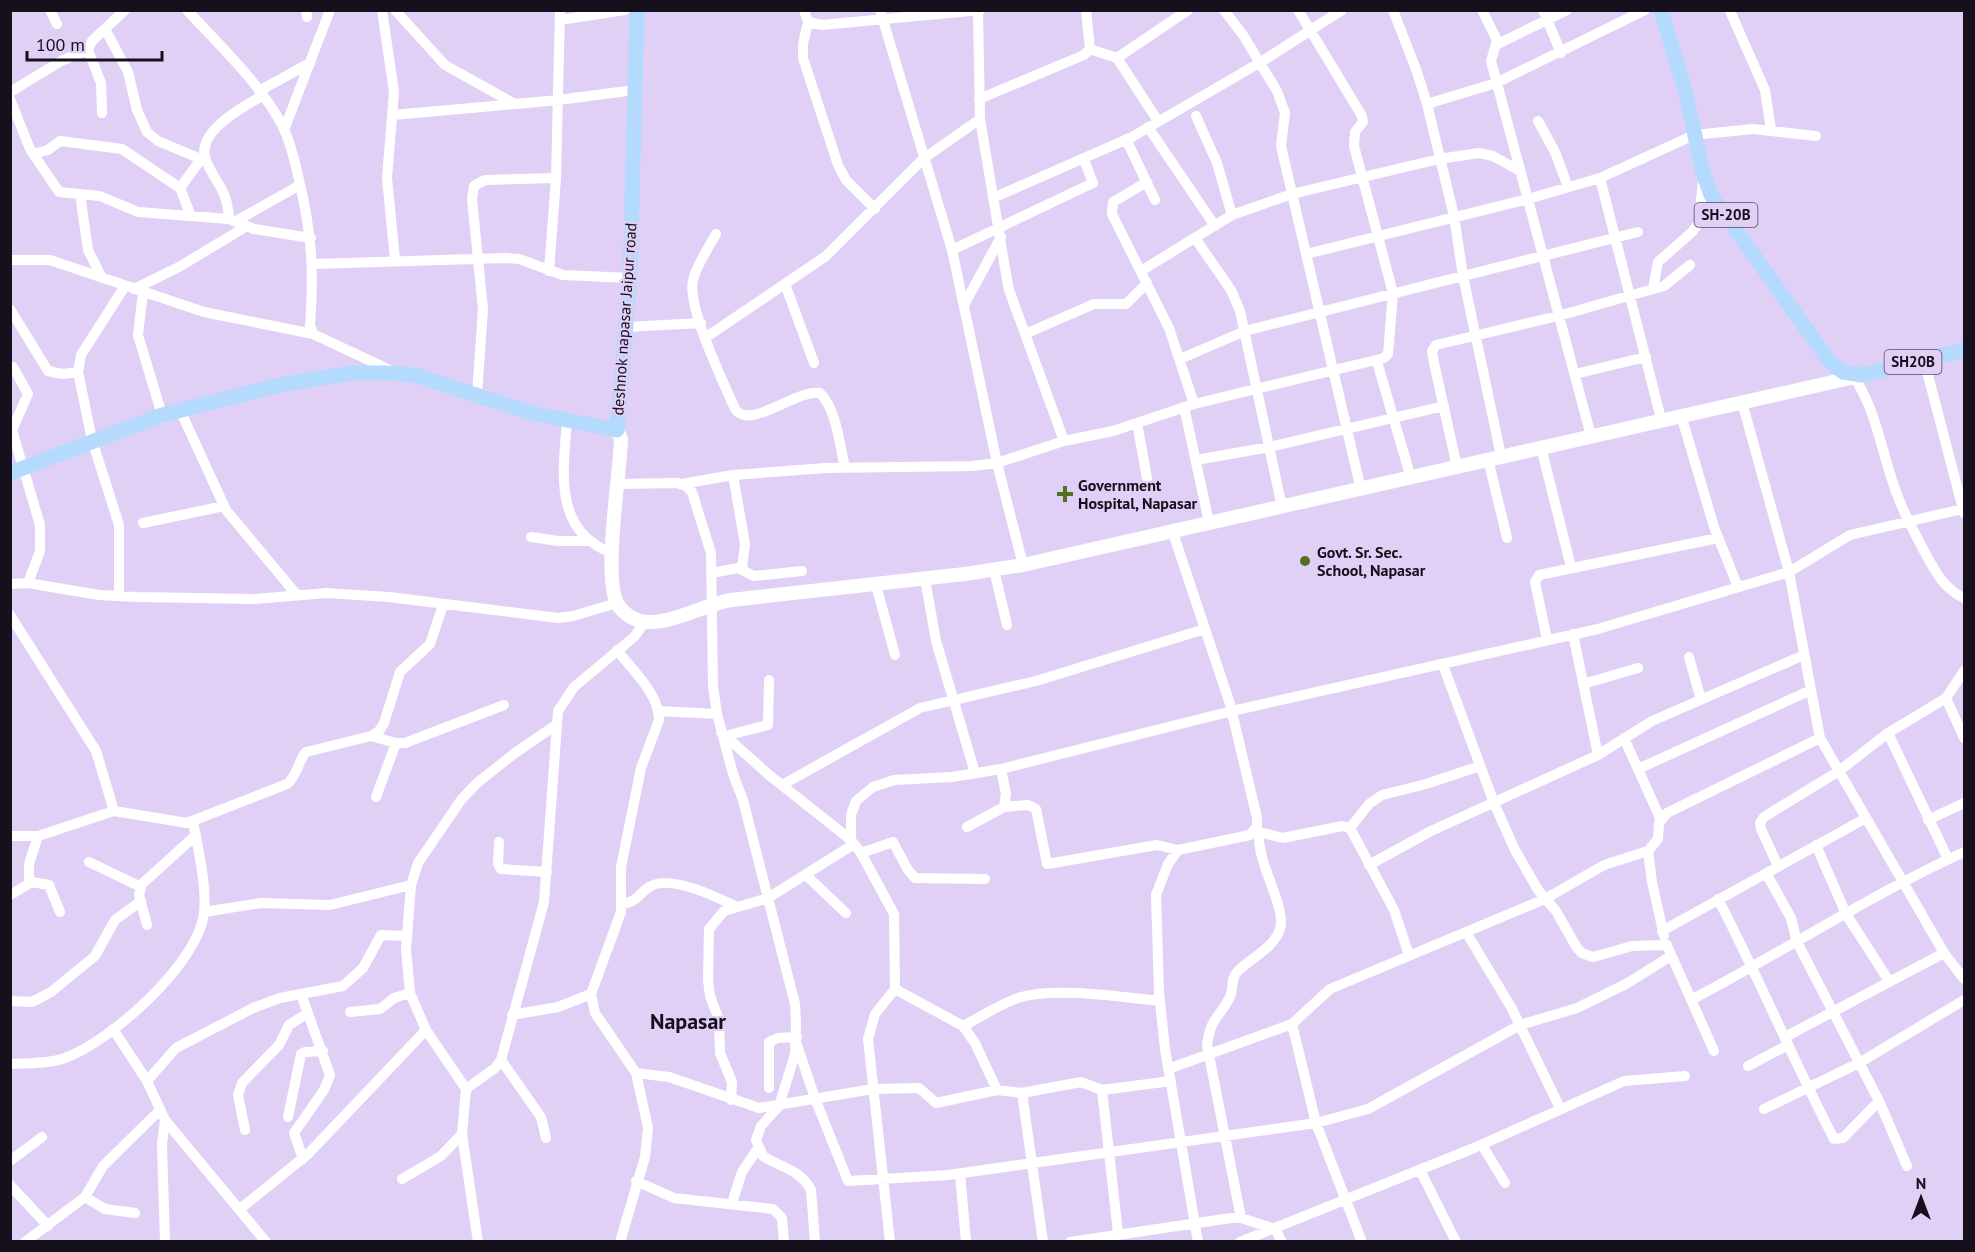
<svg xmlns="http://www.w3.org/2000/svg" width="1975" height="1252" viewBox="0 0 1975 1252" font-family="'PT Sans',sans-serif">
	<rect width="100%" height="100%" fill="#e1d0f6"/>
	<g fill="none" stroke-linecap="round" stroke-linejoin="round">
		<!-- minor -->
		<path stroke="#fff" stroke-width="10" d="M50,10L57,24
			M187,10C220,46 257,80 281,123C290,140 295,161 299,180C312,234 314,270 310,325L313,334L392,371
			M306,10L307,17
			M382,10L394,92L387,178L395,260
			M395,10L445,65L515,104
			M804,10L808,22L822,25L980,10
			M880,10L952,250L997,463L1023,565
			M978,10L980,119L1005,268L1009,290L1064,441
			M1224,10L1243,35L1277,91L1285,113L1281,146L1361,490
			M1393,10L1417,72L1427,104L1454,216L1463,276L1501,456
			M1482,10L1497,40L1491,61L1591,436
			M1543,10L1561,53
			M1730,11L1765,90L1771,130
			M560,20L625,10
			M808,22L803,44V58L838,165L846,180L875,209
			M105,29L128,72L137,110L147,132L158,141L201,159
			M1498,44L1567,10
			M1090,49L1117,58L1158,121
			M1117,58L1188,10
			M259,91L310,63
			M10,92L63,60L88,50
			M10,99L30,149L59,192L100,196L138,212L229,219L254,229L311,238
			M979,99L1084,55L1090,49L1086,10
			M1427,104L1496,83L1645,10
			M102,113L101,83L88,50L92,41L125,10
			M393,115L559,100L634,90
			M1196,116L1217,163L1232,215
			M1538,121L1555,152L1568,187
			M1148,127L1215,226
			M284,130L330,10
			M1126,139L1155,200
			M33,154L48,150L60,141L122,149L180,188
			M1600,178L1661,419
			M1147,182L1113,202L1112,214L1169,328L1194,404
			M80,194L88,250L102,278
			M993,198L1132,137L1261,62L1342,10
			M191,216L180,188L204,155
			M229,219C227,189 218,187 207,163C192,133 242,108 262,96
			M236,221L300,185
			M716,234C708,249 697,264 693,280C687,308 723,381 735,409C750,431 796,389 820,393C837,410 839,444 845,467
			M1195,238L1231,290L1240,311L1282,507
			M952,250L1093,183L1084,160
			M1306,254L1528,199L1600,178L1694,135L1753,129L1816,136
			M10,260H50L204,312L313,334
			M314,264L506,258L519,259L563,275L630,278
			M549,271L556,178L560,10
			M1141,271L1232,215L1292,194L1439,159L1479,153L1493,156L1520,171
			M785,284L814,363
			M134,289L179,267L247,226
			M1653,289L1658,262L1692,232L1699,223L1703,179
			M143,292L138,335L162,415
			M964,305L1001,237
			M10,309L48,371L62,374L78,372
			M626,327L701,323
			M1025,334L1094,304H1126L1147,283
			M705,338L826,256L923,159L980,119
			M1180,359L1245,331L1638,232
			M1924,360L1964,513
			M1377,362L1411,478
			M13,367L28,394L12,430L40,525V551L28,583
			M1575,374L1646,357
			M1854,377C1878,413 1882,457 1898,497C1905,516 1915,533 1924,551C1935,571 1943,588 1964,598
			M477,395L483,309L472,199L474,186L485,180L556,178
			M1742,402L1789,572L1820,738L1944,953L1964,979
			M1184,407L1209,522
			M180,410L226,510L297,595
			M1681,415L1714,527L1738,587
			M567,421C563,472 553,531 612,553
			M1137,423L1147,478
			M1541,447L1571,567
			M1488,459L1507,538
			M1196,460L1270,447L1444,406
			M1457,467L1434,363L1432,351L1436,345L1558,316L1664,286L1690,265
			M733,475L745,544L742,568
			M618,484L677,483L686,486L692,492L711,553L713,686L717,714L733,774L743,800L795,1004L796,1024L795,1054L779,1106L761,1126L756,1140L763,1156C781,1168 800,1169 811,1190L815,1242
			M682,484L733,475L826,468L972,466L997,463L1064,441L1113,431L1194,404L1384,358L1388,354L1393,293L1354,146L1355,132L1363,122L1362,116L1298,10
			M143,523L224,506
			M1172,530L1230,704L1257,818V826L1250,835L1178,850L1168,864L1156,895L1159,992L1165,1049L1198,1242
			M531,537L558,541H588
			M994,570L1007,625
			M712,573L738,568L754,576L802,571
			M925,579L936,641L975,773
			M10,584L28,583L99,595L137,597L254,599L327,593L389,597L558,618L573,616L617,603
			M876,585L895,655
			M119,596V525L92,440L78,372L81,355L125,286
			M10,615L96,751L114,811
			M1573,634L1598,755
			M1547,639L1535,582L1539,575L1718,538
			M617,650C632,670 659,693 659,720L641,768L621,867V912L591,994L595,1013L636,1073L648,1128L645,1157L620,1242
			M1689,657L1701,700
			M1443,665L1494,803L1514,848L1538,890L1556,911L1577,948L1582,953L1593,957L1632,946L1667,945
			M1583,684L1638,668
			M1946,698L1964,738
			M659,711L717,714
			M721,732L769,775L851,840L861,853L894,914L895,989L963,1026L975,1043L997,1090L1022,1093L1081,1082L1102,1090L1171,1081
			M1888,733L1948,859
			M371,736L396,743H405L504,705
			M725,736L768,725L769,680
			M1624,738L1660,818
			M1638,769L1811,690
			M782,785L920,708L1036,681L1205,629
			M376,797L396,743
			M1004,807L1028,805L1036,809L1047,864L1157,845L1178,850
			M1928,820L1964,803
			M967,827L1004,807L1006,794L1001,769
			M1350,828L1369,804L1382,795L1426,784L1480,766
			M1255,831L1283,838L1342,826L1350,828L1394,910L1409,955
			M10,836H38L114,811L187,823L287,784C298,775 297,763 306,752L371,736L379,731L384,723L400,672L430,644L443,605
			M38,836L29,864V878L32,882L49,885L60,912
			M851,840V815L856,801L873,787L894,780L952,777L1001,769L1232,711L1598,629L1789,572L1850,535L1963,509
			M499,842L498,864L501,869L547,872
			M1816,845L1846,914L1889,981
			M1648,851L1652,882L1664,936
			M861,853L893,842L908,870L915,878L985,879
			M89,862L141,887
			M1369,865L1431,831L1598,755L1652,721L1804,655
			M1778,866L1761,829L1760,823L1764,817L1839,771L1888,733L1946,698L1964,671
			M1766,873L1791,918L1797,942L1879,1101L1907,1166
			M806,875L846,913
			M10,895L32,882
			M1718,899C1759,978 1793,1060 1834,1139L1843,1138L1879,1101
			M623,904C641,899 637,895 649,887C669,874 717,897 735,906
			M204,912L261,903L330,905L411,885
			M147,925L139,895L142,884L196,835
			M1662,931L1866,818
			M1466,932L1511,1007L1560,1108
			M1669,950L1714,1051
			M301,994L330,1075L324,1090L294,1133L303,1159
			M1691,1000C1783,952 1870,895 1964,852
			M10,1001L32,1002L51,992L95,956L115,920L141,901
			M350,1012L380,1009L394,998L410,993
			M512,1015L558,1007L591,994
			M1292,1024L1316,1123L1362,1242
			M963,1026C981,1017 1001,1003 1021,997C1059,987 1120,997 1160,1001
			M113,1029L147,1081L165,1120L266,1242
			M1785,1037L1944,953
			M796,1042L816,1101L848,1181L948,1175L1316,1123L1368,1109L1520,1025L1577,1008L1626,984L1671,956
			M501,1060L541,1117L546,1138
			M10,1064C28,1063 49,1064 65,1058C111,1041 198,964 204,913C207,887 198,848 193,822
			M1748,1066L1788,1045
			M1168,1069L1292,1024L1330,989L1545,899L1604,865L1648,851L1658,839L1659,823L1667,813L1820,738
			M636,1073L669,1077L759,1108L873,1089L919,1088L936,1103L997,1090
			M147,1081L176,1048L253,1008L280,998L343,986L363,968L381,935L406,936
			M769,1088V1042L778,1038L797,1037
			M466,1089L495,1068L501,1060L544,902L558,711L574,687L634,637L645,622
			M1102,1090L1119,1242
			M1022,1093L1043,1242
			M731,1100L732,1082L720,1053L719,1020L710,996L708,980L709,929L724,911L768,898L854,844
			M1764,1109L1859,1063L1964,1000
			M288,1117L301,1054L305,1052L323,1051
			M245,1130L238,1095L242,1083L279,1045L289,1025L308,1013
			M1482,1145L1505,1183
			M10,1161L42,1137
			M1420,1170L1456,1242
			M960,1173L966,1242
			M402,1179L441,1156L462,1134
			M636,1181L674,1198L773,1209L782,1218L784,1242
			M10,1185L48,1226
			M85,1197L105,1209L135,1213
			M732,1203L742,1172L758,1148
			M240,1209L308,1154L426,1030
			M1241,1218L1207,1045C1211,1016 1219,1019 1230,997C1234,988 1230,979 1238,971C1251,958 1274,948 1280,929C1287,907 1256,863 1259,832
			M25,1242L85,1197L103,1166L160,1110
			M165,1242L162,1144L165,1120
			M478,1242L462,1134L466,1089L426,1030L410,993L406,949L411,885L418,863L461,800L477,783L515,753L556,725
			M890,1242L868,1039L875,1014L895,989
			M1070,1242L1231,1218H1241L1275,1229L1282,1242
			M1240,1242L1474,1148L1624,1081L1685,1076"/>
		<!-- secondary -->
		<path stroke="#fff" stroke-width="14" d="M617,430L621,439C620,476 603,573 617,603C622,613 636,622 647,622C675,623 703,605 731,600L965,574L1023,565L1859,376"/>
		<!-- primary -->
		<path stroke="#b4dbfe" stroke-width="15" d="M1661,10L1686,94L1703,173L1711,195L1829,361L1843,372L1862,375L1964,350
			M10,473L162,415L285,384L352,373H396L418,376L531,413L617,430L630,278L637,10"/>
	</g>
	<!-- markers -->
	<g fill="#556f21" stroke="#e1d0f6" stroke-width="2">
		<path d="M1062 485h6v6h6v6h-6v6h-6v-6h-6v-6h6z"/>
		<circle cx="1305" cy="561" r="6"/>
	</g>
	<g text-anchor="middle" stroke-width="4.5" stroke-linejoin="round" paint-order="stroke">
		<!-- shield labels -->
		<g fill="#e1d0f6" stroke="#53495d" stroke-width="1.5">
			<rect x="1694.5" y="203" width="63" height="24" rx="4.5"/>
			<rect x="1884.5" y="350" width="57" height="24" rx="4.5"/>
		</g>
		<g font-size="15" font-weight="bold" fill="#160f1c">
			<text x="1726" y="220">SH-20B</text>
			<text x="1913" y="367">SH20B</text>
		</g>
		<!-- street labels -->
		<g font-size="16" fill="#160f1c" stroke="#e1d0f6">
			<text transform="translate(624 319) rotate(-86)" y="6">deshnok napasar Jaipur road</text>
		</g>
		<!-- poi labels -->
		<g font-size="16" font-weight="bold" fill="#160f1c" stroke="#e1d0f6" text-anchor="start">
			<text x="1078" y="491">Government<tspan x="1078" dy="18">Hospital, Napasar</tspan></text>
			<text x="1317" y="558">Govt. Sr. Sec.<tspan x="1317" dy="18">School, Napasar</tspan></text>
		</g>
		<!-- district labels -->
		<g font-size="22" font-weight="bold" fill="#160f1c" stroke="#e1d0f6">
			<text x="688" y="1029">Napasar</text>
		</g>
	</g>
	<!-- border -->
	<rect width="1975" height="1252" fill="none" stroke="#160f1c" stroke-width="24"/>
	<!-- north arrow -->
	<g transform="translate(1921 1198)" stroke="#e1d0f6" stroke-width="4.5" paint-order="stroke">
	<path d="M0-4.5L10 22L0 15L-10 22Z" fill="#160f1c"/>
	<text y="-9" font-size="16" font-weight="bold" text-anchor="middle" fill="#160f1c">N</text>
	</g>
	<!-- scale -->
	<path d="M27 51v9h135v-9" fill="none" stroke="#160f1c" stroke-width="3"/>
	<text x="36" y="51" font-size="18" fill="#160f1c" stroke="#e1d0f6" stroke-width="4.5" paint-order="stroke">100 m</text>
</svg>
